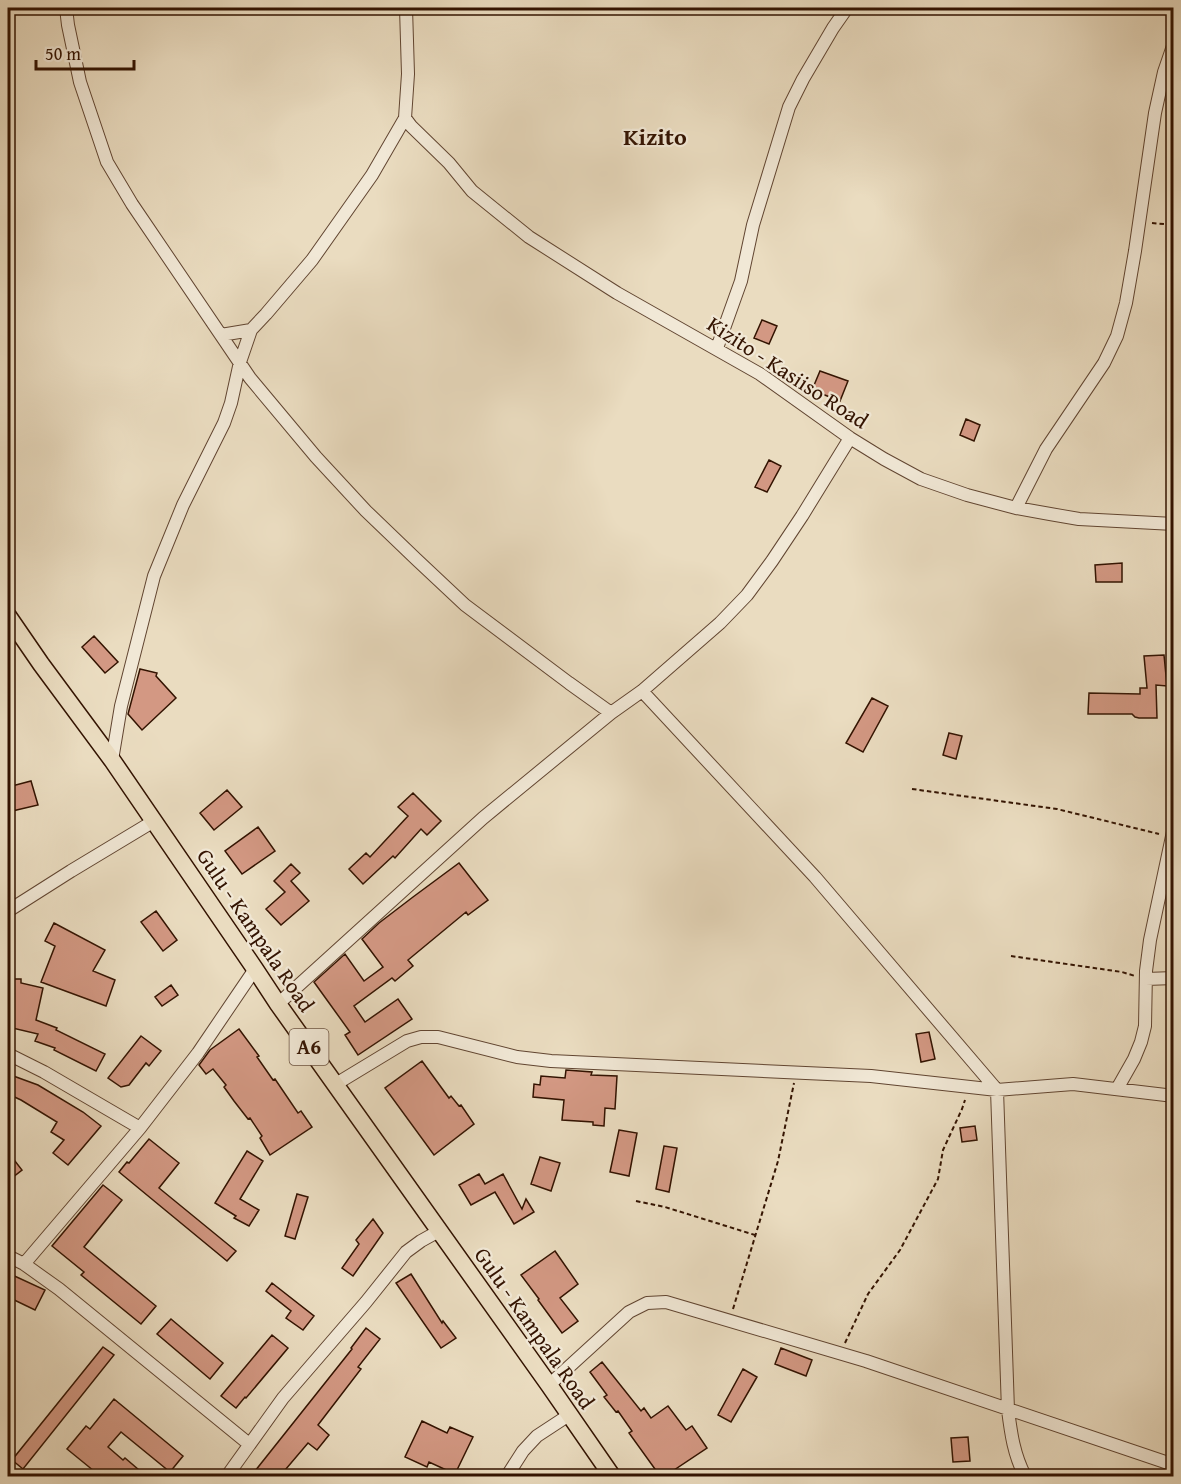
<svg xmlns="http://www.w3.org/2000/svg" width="1181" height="1484" viewBox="0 0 1181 1484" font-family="'Gentium Book Plus',serif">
	<rect width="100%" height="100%" fill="#eadcc0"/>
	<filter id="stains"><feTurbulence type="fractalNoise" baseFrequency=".00333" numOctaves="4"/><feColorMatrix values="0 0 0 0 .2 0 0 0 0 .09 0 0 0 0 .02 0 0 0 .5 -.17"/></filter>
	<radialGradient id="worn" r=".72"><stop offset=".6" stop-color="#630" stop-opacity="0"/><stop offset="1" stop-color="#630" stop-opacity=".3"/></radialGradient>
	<!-- building -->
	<path fill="#d39883" stroke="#331301" stroke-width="1.5" d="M762,320L777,326L769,344L754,338Z
		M820,371L848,381L840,401L812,390Z
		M966,419L980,425L974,441L960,435Z
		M769,460L781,466L767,492L755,487Z
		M1122,563V582H1096L1095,565Z
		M94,636L118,662L105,673L82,647Z
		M1164,655L1167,686L1156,685L1157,718H1139L1135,717L1132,714H1088L1089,693L1140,694V688H1147L1144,656Z
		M140,669L157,673L156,676L176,698L142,730L128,714Z
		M872,698L888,706L863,752L846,743Z
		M949,733L962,736L956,759L943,755Z
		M31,781L38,805L8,812V787Z
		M227,790L242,807L214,830L200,813Z
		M413,793L441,821L427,835L421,829L395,858L393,856L363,884L349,869L366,853L370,857L408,816L398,807Z
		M258,827L275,851L242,874L225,851Z
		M459,863L488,900L468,915L466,912L408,960L413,966L395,981L392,978L354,1006L365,1022L398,999L412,1019L358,1055L345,1035L350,1032L314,982L345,954L364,981L383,967L362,939L379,923L413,897Z
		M291,864L300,873L291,881L309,901L281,925L266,909L285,892L274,881Z
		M156,911L177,940L163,951L141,922Z
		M54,923L105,950L93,971L115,980L106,1006L41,982L55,946L45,941Z
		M9,979H21V983L43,988L36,1020L57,1028L56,1030L105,1054L96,1071L54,1050L55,1048L35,1041L38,1034L8,1027Z
		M171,985L178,995L162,1006L155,997Z
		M239,1029L259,1056L257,1057L273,1080L275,1079L298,1113L301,1111L312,1127L270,1155L260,1138L262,1136L250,1118L248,1119L234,1101L224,1087L226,1085L213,1069L206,1074L199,1065L210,1050Z
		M929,1032L935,1059L921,1062L916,1034Z
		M141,1036L161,1051L149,1066L146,1063L129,1085L121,1087L108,1078Z
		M422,1061L449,1098L451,1096L459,1106L461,1105L474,1124L434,1155L385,1088Z
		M566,1070L592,1072L591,1075L617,1076L615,1109L605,1108L604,1126L593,1125V1122L562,1120L564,1100L533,1097L534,1084L540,1085L541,1076L565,1078Z
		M8,1074L38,1085L83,1112L101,1126L68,1165L53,1153L64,1140L51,1132L57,1122L21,1100L8,1094Z
		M975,1126L977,1140L962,1142L960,1128Z
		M619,1130L637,1133L629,1176L610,1172Z
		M149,1139L179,1163L159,1188L236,1251L227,1261L119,1172L127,1162L129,1163Z
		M664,1146L677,1148L669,1192L656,1189Z
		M247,1151L263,1161L240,1199L259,1210L249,1226L234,1218L236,1216L215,1203Z
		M8,1152L22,1170L8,1181Z
		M540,1157L560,1163L551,1191L531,1184Z
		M479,1174L485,1184L503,1174L522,1209L526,1199L534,1212L514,1224L495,1192L471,1205L459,1185Z
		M103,1185L122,1200L84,1247L156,1306L141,1324L81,1275L84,1272L52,1246Z
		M297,1194L308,1197L295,1239L285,1236Z
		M373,1219L383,1233L353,1276L342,1268L359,1244L356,1240Z
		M555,1251L578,1284L560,1298L578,1321L562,1333L538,1300L539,1299L521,1275Z
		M8,1273L45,1290L35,1310L8,1297Z
		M411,1274L442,1323L443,1321L456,1338L441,1348L396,1283Z
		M272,1283L314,1316L303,1330L286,1318L291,1311L266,1291Z
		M171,1319L223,1363L210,1379L157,1334Z
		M366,1328L380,1339L358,1367L361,1369L318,1425L329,1435L317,1450L308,1443L280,1476H251L352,1349L351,1348Z
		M272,1335L288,1348L246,1398L245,1397L236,1408L221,1396Z
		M103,1347L114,1355L23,1469L12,1460Z
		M781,1348L812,1360L806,1376L775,1364Z
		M602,1362L641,1411L644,1408L651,1418L668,1406L686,1430L692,1426L707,1448L665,1476H660L629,1433L632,1431L618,1411L616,1412L604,1397L607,1395L590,1372Z
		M743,1369L757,1377L731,1422L718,1415Z
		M114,1399L183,1456L170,1472L121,1432L108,1447L123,1460L125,1458L146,1476H90L94,1471L67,1449L86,1426L90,1429Z
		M422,1421L447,1433L450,1427L473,1437L455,1474L429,1462L427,1467L405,1457Z
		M968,1437L970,1461L953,1462L951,1438Z"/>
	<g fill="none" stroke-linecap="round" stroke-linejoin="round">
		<defs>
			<path id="minor" d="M66,8L68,25L80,82L107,162L132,204L250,378L316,457L366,511L416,559L465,605L569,683L611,713
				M405,118L411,126L449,163L472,191L529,237L617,293L760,374L850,438L884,459L921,479L967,495L1016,508L1050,514L1079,519L1174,524
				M221,335L251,330
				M717,348L741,281L753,225L789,107L803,79L833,28L847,8
				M1016,508L1046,449L1104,363L1117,336L1126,303L1135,251L1155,113L1164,72L1174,43
				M642,691L815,877L997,1090L1008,1410C1011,1434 1014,1455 1025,1476
				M112,760L121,706L154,576L183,505L224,423L231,403L240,362L251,330L266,314L312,260L372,175L405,118L408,74L406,8
				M8,911L71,871L154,821
				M1146,979L1174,978
				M278,1004L483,818L611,713L642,691L720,623L747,595L772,561L802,516L850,438
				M8,1054L44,1072L140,1128
				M336,1084L407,1041L421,1037H438L517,1057L551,1061L871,1076L997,1090L1073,1084L1174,1096
				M1117,1089L1134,1059L1141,1042L1145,1026L1146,971L1150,940L1174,827
				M8,1256L24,1264L59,1289L249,1444
				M24,1264L140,1128L198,1053L255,969
				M549,1385L629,1312L647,1303L666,1302L866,1361L1174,1465
				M227,1476L283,1398L366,1302L406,1252L421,1241L439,1231
				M507,1476L523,1451L537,1436L569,1415"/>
			<path id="major" d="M8,616L41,664L112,760L255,969L278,1004L549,1385L612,1476"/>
		</defs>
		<!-- minor casing -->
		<use href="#minor" stroke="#614531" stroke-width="14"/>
		<!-- major casing -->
		<use href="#major" stroke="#331301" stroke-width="19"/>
		<!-- path -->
		<path stroke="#331301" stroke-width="2" stroke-dasharray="4.5 3" stroke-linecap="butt" d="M1152,223L1174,225
			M912,789L1057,809L1159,834
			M1011,956L1122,972L1135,976
			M636,1201L665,1207L755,1235
			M733,1309L778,1161L794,1083
			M845,1343L868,1294L900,1250L938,1179L943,1150L962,1109L965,1100"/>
		<!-- minor -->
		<use href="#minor" stroke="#f1e8d6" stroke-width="12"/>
		<!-- major -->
		<use href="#major" stroke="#eadcc0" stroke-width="16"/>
	</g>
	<g text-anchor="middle" stroke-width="4.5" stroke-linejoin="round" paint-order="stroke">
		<!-- shield labels -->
		<rect fill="#f1e8d6" stroke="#6c5341" stroke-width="1.5" x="289.5" y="1029" width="39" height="36" rx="4.5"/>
		<g font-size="21" font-weight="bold" fill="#331301">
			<text x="309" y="1054">A6</text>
		</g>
		<!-- street labels -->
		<g font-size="22" fill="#331301" stroke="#f1e8d6">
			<text transform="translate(788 372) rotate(33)" y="8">Kizito - Kasiiso Road</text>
			<text transform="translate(256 930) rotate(56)" y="8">Gulu - Kampala Road</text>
			<text transform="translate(535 1328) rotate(55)" y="8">Gulu - Kampala Road</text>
		</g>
		<!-- neighbourhood labels -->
		<g font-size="24" font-weight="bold" fill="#331301" stroke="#f1e8d6">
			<text x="655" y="145">Kizito</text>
		</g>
	</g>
	<!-- margin -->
	<rect width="1181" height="1484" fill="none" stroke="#eadcc0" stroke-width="30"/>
	<rect x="9" y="9" width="1163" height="1466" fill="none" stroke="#331301" stroke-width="3"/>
	<rect x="15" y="15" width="1151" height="1454" fill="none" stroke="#331301" stroke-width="1.5"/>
	<!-- scale -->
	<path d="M36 60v9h98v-9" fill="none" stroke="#331301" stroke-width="3"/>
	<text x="45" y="60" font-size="18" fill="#331301" stroke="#f1e8d6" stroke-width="4.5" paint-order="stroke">50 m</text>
	<rect width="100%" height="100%" filter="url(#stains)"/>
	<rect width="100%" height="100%" fill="url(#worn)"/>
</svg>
